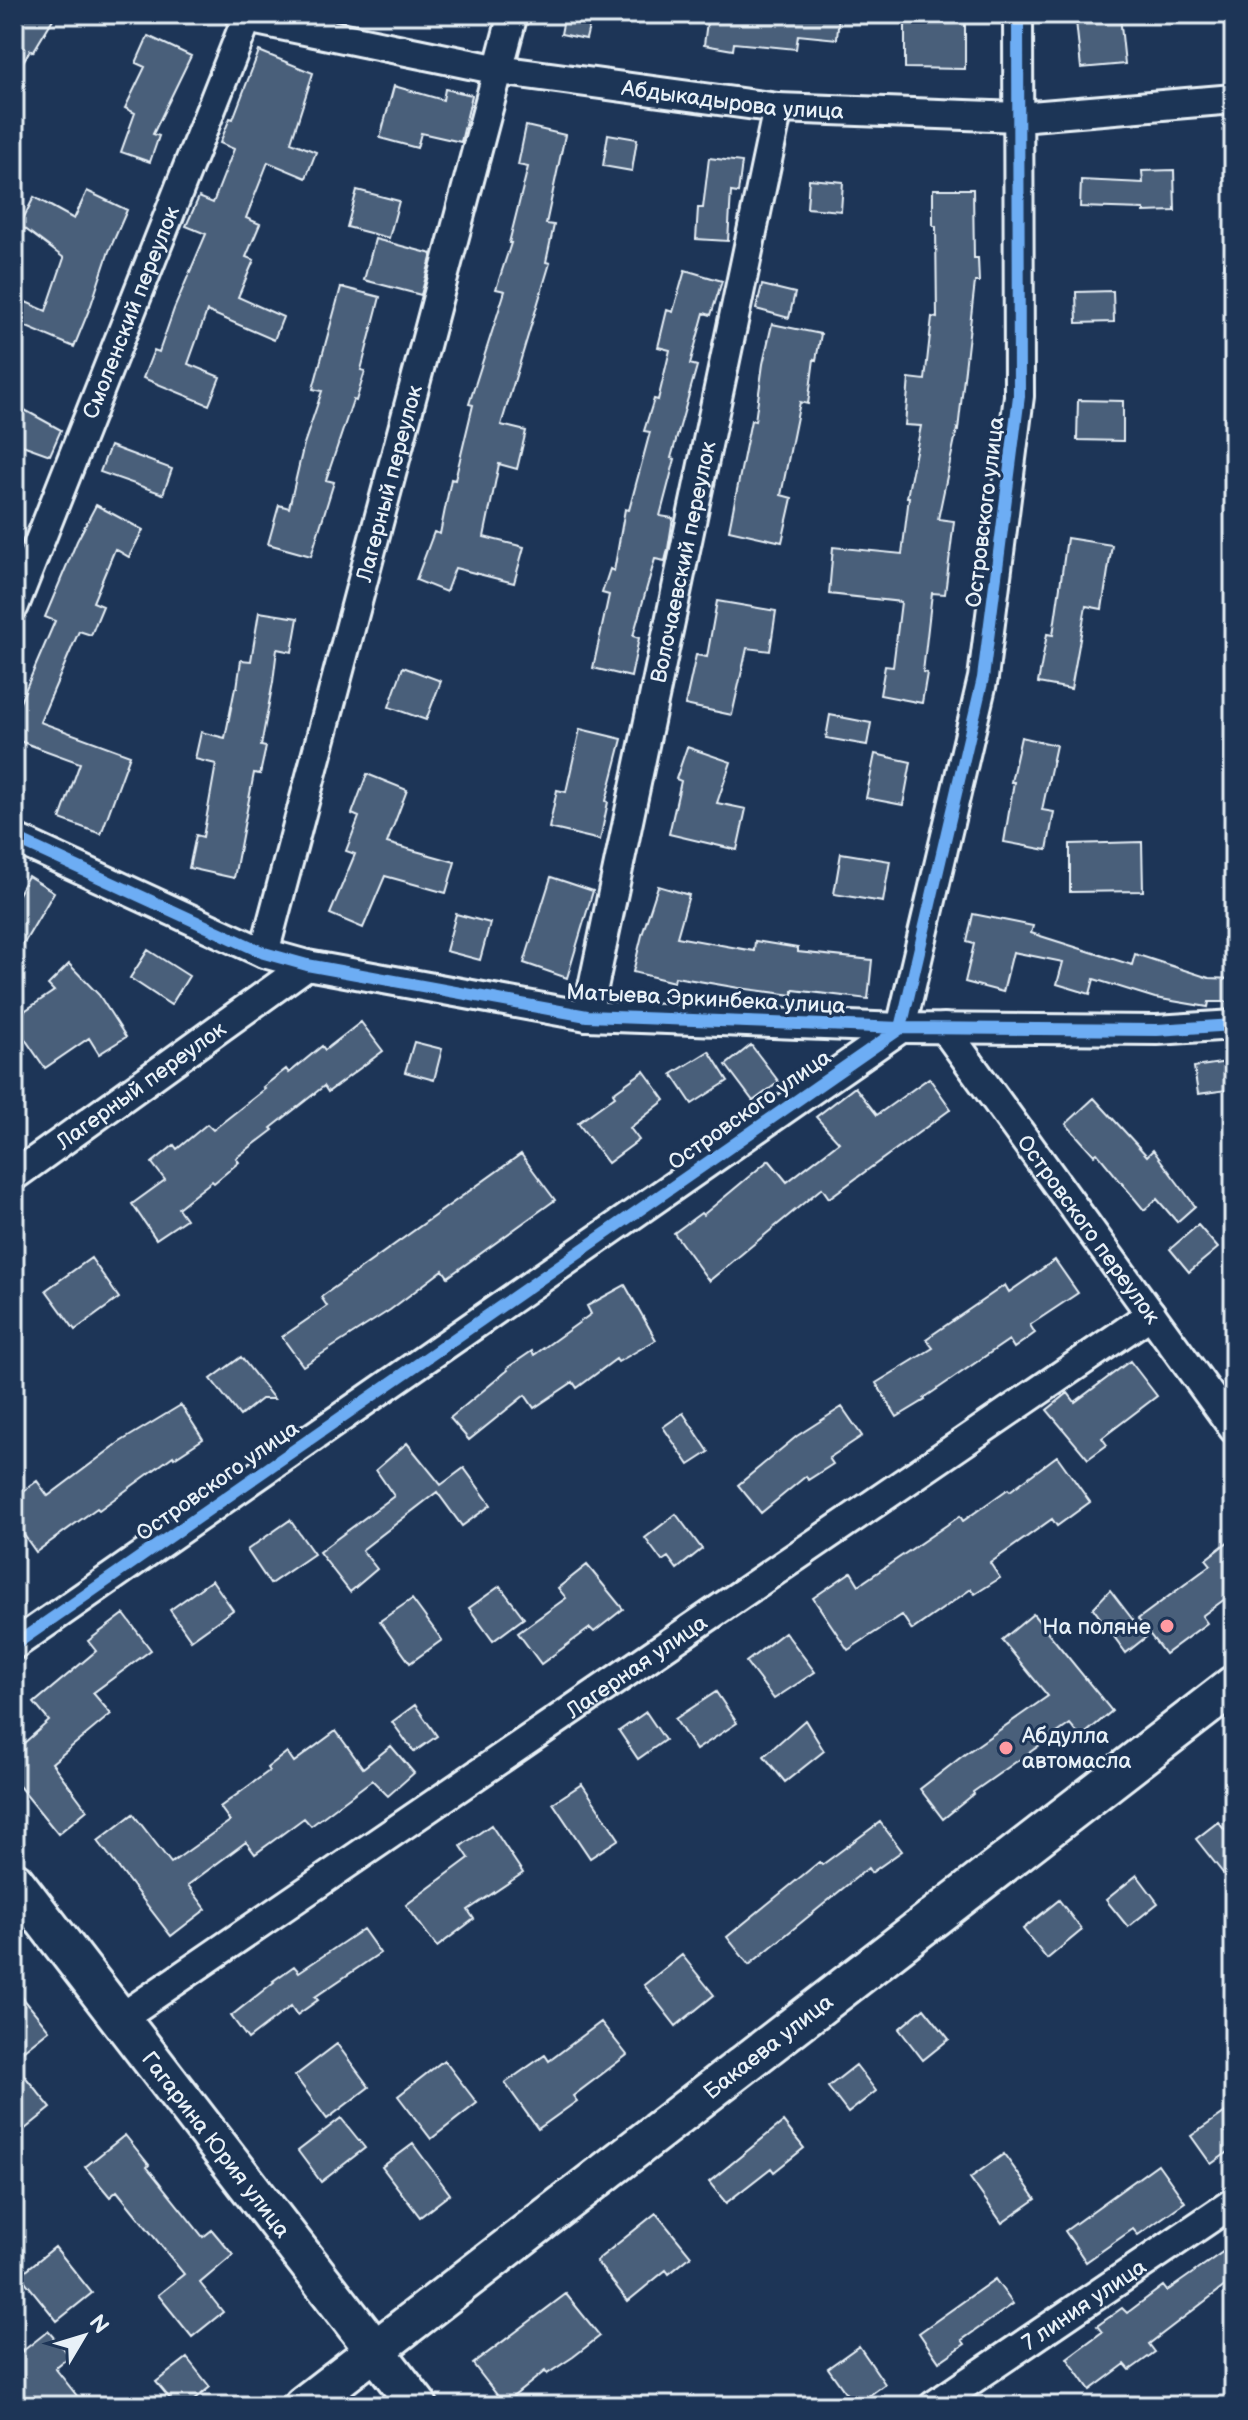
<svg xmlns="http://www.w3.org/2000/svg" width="1248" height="2420" viewBox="0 0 1248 2420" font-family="'Balsamiq Sans',sans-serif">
	<rect width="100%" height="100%" fill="#1d3557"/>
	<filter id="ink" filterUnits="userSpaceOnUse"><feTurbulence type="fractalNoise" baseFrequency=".0125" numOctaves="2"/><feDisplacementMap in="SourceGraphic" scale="16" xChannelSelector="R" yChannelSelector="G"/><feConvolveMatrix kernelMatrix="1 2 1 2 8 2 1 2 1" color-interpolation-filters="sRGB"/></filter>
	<g filter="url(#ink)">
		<!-- building -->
		<path fill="#495e7a" stroke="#e8f1f8" stroke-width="2" d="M14,14H56L33,52L30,50L14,77Z
			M565,14H592L586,39L561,34Z
			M708,14H839L837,39L798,35L796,49L734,43L733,50L704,45Z
			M1120,16L1125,64L1081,68L1076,21Z
			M905,20L965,21V69L905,68Z
			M148,36L191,56L153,134L159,136L150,162L121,152L135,113L125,108L145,67L136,63Z
			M259,51L313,73L291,142L316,152L306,178L268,162L246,218L260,224L246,257L254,260L238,297L283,317L274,340L207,311L188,364L220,377L209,405L143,378L154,350L159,352L174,309L206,234L186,226L199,197L213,203L234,149L220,143L230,118L233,119Z
			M394,86L443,100L445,89L472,95L461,142L421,133L417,148L380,138Z
			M526,126L565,135L546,224L554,225L546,262L550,263L501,425L526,431L517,469L499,464L484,537L524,547L514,583L455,568L446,592L416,580L434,532L440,534L451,479L455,480L473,405L469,404L505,291L496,289L511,243H509L528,167L518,165Z
			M608,134L637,139L632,171L603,166Z
			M709,158L742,162L738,193L731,192L728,241L696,239L698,208H703Z
			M1174,170L1175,211L1144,212V209L1080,207L1081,180L1143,183L1142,171Z
			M809,179L843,182L841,211L807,208Z
			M933,189H973L974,258H978L979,282H975L958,430L957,429L938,519L954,521L945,594L932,593L923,672L927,673L922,703L880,695L885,666L893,667L901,602L829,594L833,547L902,554L909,497H907L921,426L905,425L909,378L925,380L932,317L937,318L936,226H933Z
			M357,190L399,201L389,238L347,227Z
			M87,191L127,210L109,251L91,305L74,347L17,323L26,302L46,311L64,258L20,225L34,197L74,219Z
			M375,239L432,254L421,295L364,280Z
			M685,270L722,281L711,315L704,313L690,364L697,366L671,458L675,459L660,516L673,518L668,549L665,561L655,559L633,636L639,638L631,677L593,668L609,595L602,593L610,569L614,571L625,509L629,510L650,432L644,431L654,399L658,400L670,350L658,347L667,310L673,312Z
			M762,285L795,293L789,318L756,309Z
			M341,287L380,297L361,370L365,371L356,401L353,400L326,480L334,482L311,556L268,544L279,505L289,508L304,444L322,391L313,389Z
			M1113,291L1114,322L1077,323L1076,292Z
			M772,324L821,334L816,360L814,359L808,404L800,402L781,495L792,498L782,542L729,530L751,420L755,421L763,364Z
			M1078,400L1123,401V441L1077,440Z
			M21,408L61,430L50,455L14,442V422Z
			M110,446L172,469L163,494L100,472Z
			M96,505L143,530L129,557L115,549L93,602L103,606L91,635L79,631L40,722L130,755L101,834L60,819L80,763L14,739V716L55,621L45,617L77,541Z
			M1067,538L1112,545L1102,609L1086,606L1071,689L1038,683L1047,634L1053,635Z
			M717,601L776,611L770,651L747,648L732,715L685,705L696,655L707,657Z
			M259,612L298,618L292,652L277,649L273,682L261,746L266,747L260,774L254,773L234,878L189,868L196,835L203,837L216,764L195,759L201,732L225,738L235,688H237L241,660L251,661Z
			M403,667L441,681L426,720L389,707Z
			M830,715L871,723L867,745L826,738Z
			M580,729L622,739L606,801L608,802L600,840L549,828L557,790L566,792Z
			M1021,737L1056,745L1042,810L1054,812L1047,850L1004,842L1014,782H1011Z
			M687,747L731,762L717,803L746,809L737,850L669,834L681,781L676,779Z
			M875,754L911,762L903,805L866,798Z
			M367,774L407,790L387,843L455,862L446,893L385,876L363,928L330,914L355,854L346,851L359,817L352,814Z
			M1142,842L1143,891L1070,892V844Z
			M841,853L890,861L883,902L834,894Z
			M28,876L54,892L14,960V901Z
			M551,877L593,891L567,978L524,963Z
			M658,886L689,895L677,937L754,951L755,941L798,948V952L872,960L868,999L793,990V995L739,988L675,977L674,982L633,972L642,935Z
			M456,914L490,923L480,960L446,951Z
			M973,914L1033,926L1031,933L1132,965L1135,954L1209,978L1234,979V1002H1209L1208,1007L1155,998L1094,979L1090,994L1057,984L1063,962L1013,952L1003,992L965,982L974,944L967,942Z
			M148,950L189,976L171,1005L130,978Z
			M69,964L99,995L126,1037L99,1054L89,1038L45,1068L14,1023V1018L54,991L48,985Z
			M361,1022L383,1051L328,1092L324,1086L271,1128L273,1130L236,1158L239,1162L214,1183L212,1181L178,1208L186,1219L156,1239L132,1204L165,1180L152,1163L174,1145L177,1149L207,1124L213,1130L265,1089L263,1087L286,1069L289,1073L322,1046L325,1050Z
			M414,1042L442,1049L434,1080L405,1072Z
			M751,1045L779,1082L753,1101L726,1065Z
			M709,1051L728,1081L692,1104L672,1074Z
			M1234,1061V1089L1198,1094L1194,1067Z
			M644,1071L665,1100L630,1128L639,1140L608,1163L578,1123L615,1096L613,1093Z
			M929,1078L951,1109L829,1198L822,1188L709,1281L674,1233L701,1213L703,1215L769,1160L787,1182L839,1142L816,1117L855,1087L877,1115Z
			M1094,1098L1147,1156L1153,1150L1195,1206L1177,1222L1157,1199L1144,1210L1097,1153L1094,1155L1066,1124Z
			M521,1154L555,1200L448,1277L443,1270L390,1310L303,1366L282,1337L327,1306L321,1297Z
			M1198,1225L1218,1248L1189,1272L1170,1249Z
			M91,1258L119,1298L75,1330L46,1290Z
			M1055,1260L1078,1293L1030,1325L1035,1333L1014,1348L1009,1340L924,1398L925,1400L897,1417L876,1383L933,1348L926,1339L1005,1285L1009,1292Z
			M625,1285L656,1340L618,1362L616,1359L577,1388L573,1382L534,1408L525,1395L469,1440L450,1418L508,1370L507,1368L532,1351L534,1355L591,1314L587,1306Z
			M241,1357L274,1399H261L240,1416L211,1379Z
			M1130,1361L1157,1396L1102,1438L1107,1445L1088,1459L1047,1410L1068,1393L1075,1402Z
			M181,1405L203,1439L174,1458L173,1456L99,1510L97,1508L36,1552L14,1521V1498L37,1481L48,1496L120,1442Z
			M842,1407L862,1436L829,1458L833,1464L808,1480L806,1476L761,1513L738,1485L797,1436Z
			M683,1413L709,1452L689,1465L663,1427Z
			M407,1443L441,1485L464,1468L491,1505L462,1526L437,1492L362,1550L377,1569L350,1592L319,1552L394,1496L376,1470Z
			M1057,1456L1090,1502L1057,1526L1052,1519L990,1563L1000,1578L975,1594L971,1589L912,1630L902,1615L848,1650L813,1598L851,1572L859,1585L960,1516L963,1521L1008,1489L1010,1491Z
			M676,1514L702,1549L677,1569L668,1557L662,1561L645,1538Z
			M290,1520L314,1554L270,1584L247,1550Z
			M1234,1537V1594L1233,1593L1202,1616L1207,1623L1165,1654L1138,1619L1211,1565L1206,1559Z
			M587,1565L623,1609L594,1632L590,1628L541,1664L518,1633L566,1598L558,1588Z
			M212,1580L233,1610L191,1640L170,1610Z
			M500,1586L524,1618L493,1641L469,1608Z
			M1110,1590L1146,1637L1126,1653L1093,1608Z
			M412,1599L442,1640L410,1663L380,1621Z
			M124,1614L151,1650L93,1693L111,1714L52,1763L87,1810L58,1834L14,1780V1752L49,1721L34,1703L96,1651L88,1641Z
			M1033,1614L1112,1711L1081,1737L1070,1724L973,1792L974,1794L943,1819L920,1789L965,1754L1048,1696L1002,1640Z
			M785,1632L815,1672L774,1699L746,1662Z
			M716,1692L737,1723L696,1750L675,1719Z
			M415,1705L437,1736L414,1752L392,1722Z
			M646,1712L665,1740L638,1759L619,1731Z
			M805,1720L824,1751L785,1782L764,1756Z
			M336,1731L363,1768L391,1746L414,1773L388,1796L372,1780L311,1826L304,1818L255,1854L246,1842L188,1885L206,1909L171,1936L98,1841L133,1814L171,1863L230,1821L220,1807L269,1771L267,1768L287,1752L294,1762Z
			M582,1784L619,1839L590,1858L553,1803Z
			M880,1822L902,1851L871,1873L868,1868L749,1965L727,1937L819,1862L822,1865Z
			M1218,1822L1234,1841V1887L1196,1839Z
			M491,1825L523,1873L468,1910L474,1919L437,1947L406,1905L469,1858L461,1846Z
			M1137,1875L1158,1903L1128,1927L1106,1900Z
			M1059,1900L1082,1930L1047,1959L1023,1929Z
			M363,1929L380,1953L315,1997L318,2000L297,2015L291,2006L248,2039L231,2016L274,1982L273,1981L294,1966L299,1972Z
			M682,1955L714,1995L676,2026L644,1985Z
			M14,1987L49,2030L14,2058Z
			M924,2008L949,2039L923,2060L899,2029Z
			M601,2022L627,2055L573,2096L577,2101L538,2129L505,2083L545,2055L549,2061Z
			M337,2044L369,2087L327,2119L295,2076Z
			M444,2060L477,2103L431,2139L398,2096Z
			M14,2063L51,2108L14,2138Z
			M856,2065L876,2091L848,2113L828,2087Z
			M1234,2106V2148L1211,2164L1191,2136Z
			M341,2118L365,2148L321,2182L298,2151Z
			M783,2122L804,2148L774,2172L771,2168L726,2203L709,2182Z
			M125,2135L149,2165L147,2167L203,2237L212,2230L233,2255L200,2283L223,2312L192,2337L158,2295L184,2274L117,2191L110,2197L85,2167Z
			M413,2144L450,2194L420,2217L382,2167Z
			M1004,2154L1036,2199L1002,2223L970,2178Z
			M1158,2164L1185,2202L1138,2235L1133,2229L1086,2262L1065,2231Z
			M656,2213L691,2256L669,2274L666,2270L628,2301L596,2261Z
			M1234,2244V2279L1149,2344L1155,2352L1130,2370L1125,2364L1090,2390L1067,2358L1102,2332L1097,2326L1122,2308L1127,2313L1163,2286L1167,2291Z
			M55,2247L92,2293L57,2321L20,2275Z
			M995,2279L1013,2304L962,2340L965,2344L939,2362L919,2333Z
			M566,2294L600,2336L573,2357L547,2374L545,2371L504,2404L473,2364Z
			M48,2331L70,2356L55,2368L85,2406H14V2358Z
			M859,2346L885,2384L855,2406L828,2368Z
			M187,2358L210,2387L187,2406H176L156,2382Z"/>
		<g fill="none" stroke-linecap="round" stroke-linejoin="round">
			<defs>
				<g id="street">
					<path id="s1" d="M239,14L247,18L499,70L778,108L1019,117L1234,99"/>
					<path id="s2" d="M14,606L247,18"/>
					<path d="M14,838L264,953L307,965L587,1016L901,1028L1157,1030L1234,1025"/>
					<path id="s3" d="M264,953L513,14"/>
					<path id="s4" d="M587,1016L778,108"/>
					<path id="s5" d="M944,1028L1234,1429"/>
					<path id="s6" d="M14,1176L307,965"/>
					<path d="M14,1645L901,1028L983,678L1019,396L1018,14"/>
					<path id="s7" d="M121,2018L1151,1314"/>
					<path id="s8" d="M933,2406L1234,2202"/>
				</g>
				<g id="secondary">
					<path id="s9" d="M14,1881L418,2406"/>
					<path id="s10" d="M303,2406L1234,1685"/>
				</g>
			</defs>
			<!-- street casing -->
			<use href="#street" stroke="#e8f1f8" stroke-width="34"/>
			<!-- secondary casing -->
			<use href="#secondary" stroke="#e8f1f8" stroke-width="44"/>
			<!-- street -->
			<use href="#street" stroke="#1d3557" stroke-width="28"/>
			<!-- secondary -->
			<use href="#secondary" stroke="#1d3557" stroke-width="38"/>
			<defs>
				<path id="cycleway" d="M14,838L264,953L307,965L587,1016L901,1028L1157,1030L1234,1025
					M14,1645L901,1028L983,678L1019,396L1018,14"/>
			</defs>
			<!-- cycleway casing -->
			<use href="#cycleway" stroke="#1d3557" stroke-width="17"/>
			<!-- cycleway -->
			<use href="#cycleway" stroke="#6dadf4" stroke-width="12"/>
		</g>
	</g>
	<!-- markers -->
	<g fill="#ff9aa2" stroke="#1d3557" stroke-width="3">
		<circle cx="1167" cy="1626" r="8"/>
		<circle cx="1006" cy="1748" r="8"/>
	</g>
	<g text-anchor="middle" stroke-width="6" stroke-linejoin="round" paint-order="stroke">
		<!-- street labels -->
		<g font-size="22" fill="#e8f1f8" stroke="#1d3557">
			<text dy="8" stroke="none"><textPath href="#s1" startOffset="502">Абдыкадырова улица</textPath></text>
			<text dy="8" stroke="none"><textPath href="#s2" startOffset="316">Смоленский переулок</textPath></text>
			<text dy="8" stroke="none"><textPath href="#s3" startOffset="486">Лагерный переулок</textPath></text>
			<text transform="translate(984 512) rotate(-83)" y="8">Островского улица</text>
			<text dy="8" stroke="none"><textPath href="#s4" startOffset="464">Волочаевский переулок</textPath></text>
			<text transform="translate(706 998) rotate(3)" y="8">Матыева Эркинбека улица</text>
			<text dy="8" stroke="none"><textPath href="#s6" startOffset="156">Лагерный переулок</textPath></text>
			<text transform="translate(749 1109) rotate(-35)" y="8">Островского улица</text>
			<text dy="8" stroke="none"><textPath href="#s5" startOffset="248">Островского переулок</textPath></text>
			<text transform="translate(217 1480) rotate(-35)" y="8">Островского улица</text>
			<text dy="8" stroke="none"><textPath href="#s7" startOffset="624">Лагерная улица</textPath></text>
			<text dy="8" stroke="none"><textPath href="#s10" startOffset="588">Бакаева улица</textPath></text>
			<text dy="8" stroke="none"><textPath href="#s9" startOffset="332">Гагарина Юрия улица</textPath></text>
			<text dy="8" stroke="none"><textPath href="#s8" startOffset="182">7 линия улица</textPath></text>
		</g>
		<!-- poi labels -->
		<g font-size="22" fill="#e8f1f8" stroke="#1d3557" text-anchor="end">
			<text x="1151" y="1634">На поляне</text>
			<text x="1022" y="1743" text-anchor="start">Абдулла<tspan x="1022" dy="25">автомасла</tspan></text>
		</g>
	</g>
	<!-- margin -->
	<rect width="1248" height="2420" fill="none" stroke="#1d3557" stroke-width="48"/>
	<rect x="24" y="24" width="1200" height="2372" fill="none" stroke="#e8f1f8" stroke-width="3" filter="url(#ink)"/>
	<!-- north arrow -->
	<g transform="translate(84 2336) rotate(52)" stroke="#1d3557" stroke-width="6" paint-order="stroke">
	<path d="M0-6L14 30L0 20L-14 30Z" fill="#e8f1f8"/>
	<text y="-12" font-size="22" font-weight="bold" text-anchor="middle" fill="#e8f1f8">N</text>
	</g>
</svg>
